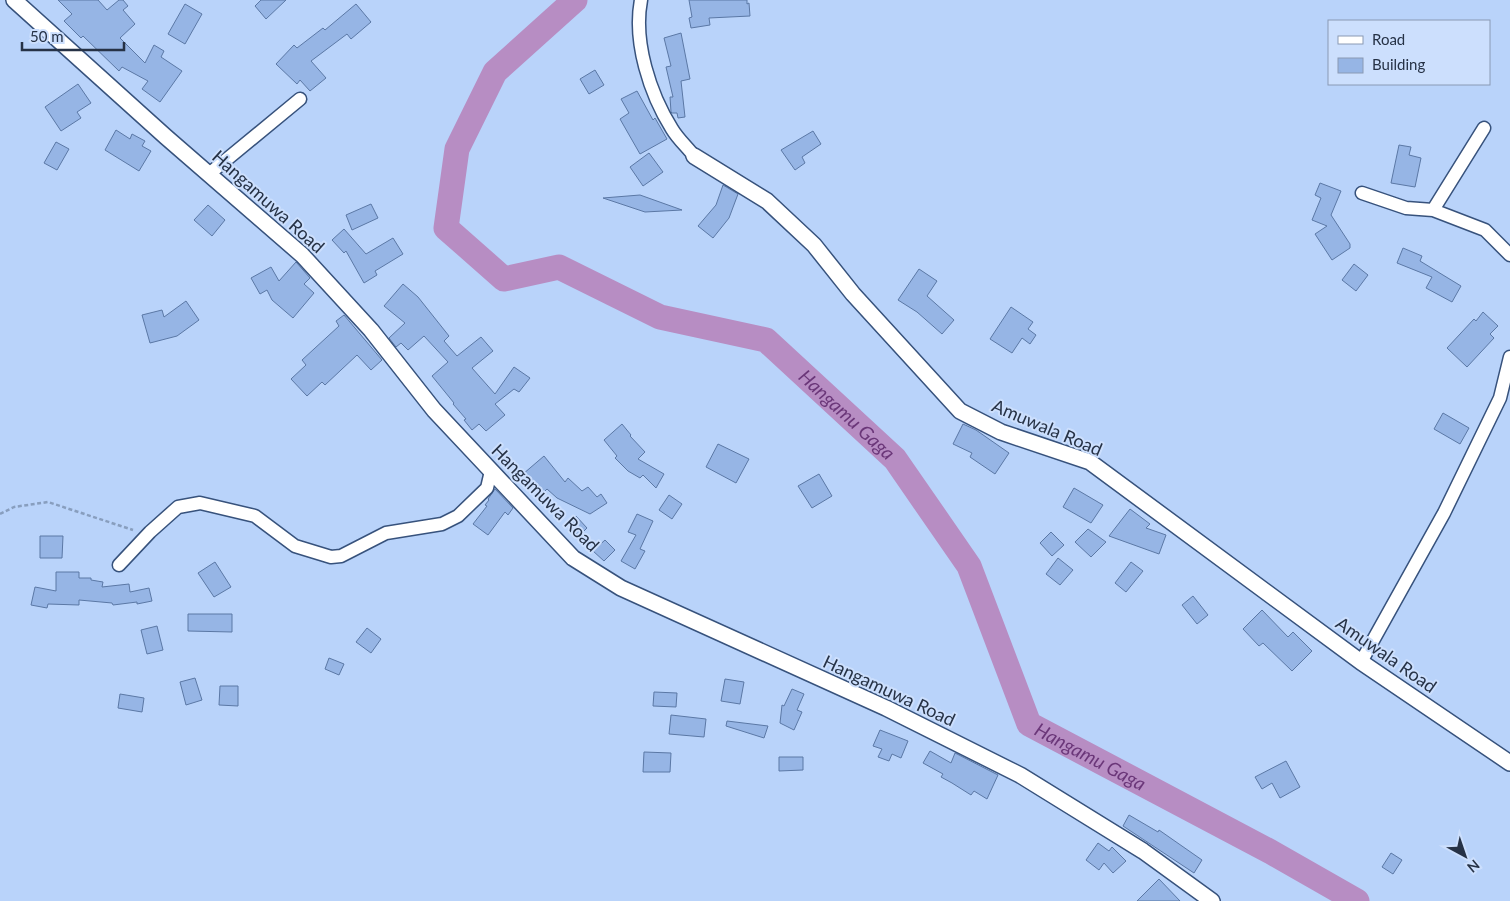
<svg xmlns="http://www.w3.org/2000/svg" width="1510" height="901" viewBox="0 0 1510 901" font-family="Lato,sans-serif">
	<rect width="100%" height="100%" fill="#b9d3fa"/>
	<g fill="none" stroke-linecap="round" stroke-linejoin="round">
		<!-- river -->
		<path stroke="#b78dc3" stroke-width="25" id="s1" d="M575,0L495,72L457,149L446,228L504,279L559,267L660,317L766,340L895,459L969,566L1029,724L1271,852L1357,901"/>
	</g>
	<!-- building -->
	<path fill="#96b5e5" stroke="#5b78a5" d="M58,0H98L107,10L119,0H123L128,6L123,10L135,24L120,38L145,63L154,45L164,51L161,57L182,71L160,102L142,89L148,81L122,67L119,71L83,36L81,38L64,21L72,14Z
		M261,0H286L266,19L255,6Z
		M689,0H747V4L749,3L750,16L709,18L710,25L691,28L689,18L692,17Z
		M185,4L202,14L185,44L168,34Z
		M356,4L371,22L351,39L347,34L311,61L326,78L310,91L300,80L297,84L276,64L294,45L297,48L323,28L325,30Z
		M681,33L690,79L681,81L685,117L678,118L677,113H672L671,112L670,97H673L666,67L671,66L664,38Z
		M595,70L604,85L589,94L580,79Z
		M78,84L91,103L77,112L81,118L61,131L45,107Z
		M637,91L653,120L655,118L667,139L640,154L620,119L629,113L621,99Z
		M116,130L130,139L132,134L145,141L142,146L151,151L139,171L105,150Z
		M813,131L821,144L802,157L805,163L795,170L781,150Z
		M56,142L69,149L57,170L44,163Z
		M1399,145L1411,147L1409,155L1421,158L1415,187L1391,183Z
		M649,153L663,172L643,186L630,167Z
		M1320,183L1341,191L1331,215L1350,244V248L1332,260L1315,234L1327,226L1312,220L1321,198L1315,195Z
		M723,185L738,194L729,218L713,238L698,226L716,205Z
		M640,195L682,210L645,212L603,198Z
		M371,204L378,218L352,230L346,215Z
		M208,205L225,220L212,236L194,220Z
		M344,229L366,254L393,238L403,254L375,271L377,275L364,283L346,251L344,253L332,240Z
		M1403,248L1422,256L1420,261L1461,286L1452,302L1426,288L1432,277L1397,263Z
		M296,262L310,278L304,284L314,293L293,318L272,300L267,290L260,294L251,278L271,267L279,281Z
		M1354,264L1368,275L1356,291L1342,280Z
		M919,269L937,281L927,296L954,320L942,334L917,312L898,300Z
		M403,284L418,297L449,336L444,341L457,356L481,337L493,351L472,368L495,394L514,367L530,378L519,392L514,389L495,404L505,415L486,431L479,424L472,430L464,420L466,419L453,404L454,403L432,376L448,362L424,336L408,350L401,343L396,347L389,338L405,323L384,306Z
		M186,301L199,320L177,336L150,343L142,315L162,310L164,317Z
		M1011,307L1033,322L1028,329L1036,335L1030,344L1022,338L1012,353L990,339Z
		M1483,312L1498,326L1490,334L1494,338L1467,367L1447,348L1474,319L1476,321Z
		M344,315L382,360L371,370L357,355L325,385L322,382L307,396L291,379L306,365L302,360L339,326L336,321Z
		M1443,413L1469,428L1460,444L1434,429Z
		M622,424L631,435L630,436L645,452L638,459L664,474L656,488L643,475L640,478L628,471L615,458L617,456L604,440Z
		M963,424L976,430L1009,453L995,474L970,457L972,453L953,444Z
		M718,444L749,459L736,483L706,467Z
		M544,456L565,482L568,478L582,491L588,487L597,497L601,494L607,503L590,514L557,498L547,489L541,495L523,474Z
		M819,474L832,496L812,508L798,486Z
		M1074,488L1103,505L1091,523L1063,507Z
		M495,489L513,508L508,515L505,512L488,535L473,524L487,506L485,505L489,500L488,499Z
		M669,495L682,504L672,519L659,510Z
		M1130,509L1150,524L1146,528L1166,535L1159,554L1109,536Z
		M637,514L653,521L640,549L645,551L635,569L621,561L636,535L628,532Z
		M576,516L587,528L579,536L568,524Z
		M1088,529L1106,542L1091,557L1075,542Z
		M1051,532L1064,545L1052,556L1040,543Z
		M40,536H63L62,558H40Z
		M605,540L615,550L604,561L593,551Z
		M1058,558L1073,570L1060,585L1046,574Z
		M215,562L231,587L214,597L198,573Z
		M1131,562L1143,571L1126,592L1115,583Z
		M56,572H79V578H91V580L103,582L102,587L129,584L130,592L149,588L152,601L137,604V602L113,605L112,603L79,600V605L48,604L47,608L31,605L35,587L56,591Z
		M1193,596L1208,615L1197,624L1182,605Z
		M1262,610L1288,637L1293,632L1312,651L1292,671L1263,643L1259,646L1243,629Z
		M188,614H232V632L188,631Z
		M157,626L163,650L147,654L141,630Z
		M367,628L381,639L371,653L356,642Z
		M329,658L344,664L339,675L325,669Z
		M195,678L202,700L186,705L180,682Z
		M725,679L744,682L740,704L721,701Z
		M220,686H238V706L219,705Z
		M792,689L804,694L797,710L802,712L794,730L780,723L782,705L784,706Z
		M654,692L677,693L676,707L653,706Z
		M120,694L144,698L142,712L118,708Z
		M671,715L706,719L704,737L669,734Z
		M727,721L768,726L764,738L726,726Z
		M880,730L908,741L901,758L892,754L889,761L878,757L882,749L873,746Z
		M930,751L951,763L955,753L998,775L987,799L974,791L971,795L952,783L941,777L943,774L923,763Z
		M644,752L671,753L670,772H643Z
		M779,757H803V770L779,771Z
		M1286,761L1300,787L1280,798L1272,783L1262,789L1255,777Z
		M1129,815L1158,832L1159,830L1202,860L1194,873L1123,826Z
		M1098,843L1109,851L1112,847L1126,861L1113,873L1104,863L1099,870L1086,860Z
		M1391,853L1402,860L1393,874L1382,867Z
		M1159,879L1180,901H1137Z"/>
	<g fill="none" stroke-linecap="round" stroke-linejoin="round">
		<defs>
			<path id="minor" d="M641,0C633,42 650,94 672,129C678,139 687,147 694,156
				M209,174L300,99
				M1362,193L1406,208L1433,210L1485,230L1510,255
				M1433,210L1484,128
				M119,565L150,532L178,507L200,503L255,516L295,546L331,557L341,556L386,533L442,524L458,516L487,488L491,471
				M1361,662L1444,513L1500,398L1510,357"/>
			<path id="tertiary" d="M14,0L166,137L302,255L371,330L434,410L573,558L621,588L886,708L1020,775L1143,851L1212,901
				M694,156L767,201L814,245L853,294L960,411L1001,432L1090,462L1361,662L1510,763"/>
		</defs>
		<!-- minor casing -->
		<use href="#minor" stroke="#37527c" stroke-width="15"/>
		<!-- tertiary casing -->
		<use href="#tertiary" stroke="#37527c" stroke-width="18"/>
		<!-- path -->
		<path stroke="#889ebe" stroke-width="2.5" stroke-dasharray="4 2.5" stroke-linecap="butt" d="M0,514L14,507L48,502L133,530"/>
		<!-- minor -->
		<use href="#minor" stroke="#fff" stroke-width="12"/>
		<!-- tertiary -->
		<use href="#tertiary" stroke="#fff" stroke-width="15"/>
	</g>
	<g text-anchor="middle" stroke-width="4" stroke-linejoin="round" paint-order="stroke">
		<!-- street labels -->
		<g font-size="18" fill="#263246" stroke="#ccdffd">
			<text transform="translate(268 202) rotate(42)" y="6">Hangamuwa Road</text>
			<text transform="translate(1047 428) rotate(23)" y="6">Amuwala Road</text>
			<text transform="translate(545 498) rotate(45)" y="6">Hangamuwa Road</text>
			<text transform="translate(1386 655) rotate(35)" y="6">Amuwala Road</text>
			<text transform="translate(889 691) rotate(25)" y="6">Hangamuwa Road</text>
		</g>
		<!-- water labels -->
		<g font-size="19" font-style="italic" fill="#6b3779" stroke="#ccdffd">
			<text dy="7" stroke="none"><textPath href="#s1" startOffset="738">Hangamu Gaga</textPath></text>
			<text dy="7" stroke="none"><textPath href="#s1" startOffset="1172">Hangamu Gaga</textPath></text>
		</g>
	</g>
	<!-- legend -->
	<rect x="1328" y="20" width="162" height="65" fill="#ccdffd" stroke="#8a9ab4"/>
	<rect x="1338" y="36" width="25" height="8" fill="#ffffff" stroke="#8a9ab4"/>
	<text x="1372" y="45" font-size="15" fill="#263246">Road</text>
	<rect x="1338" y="58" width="25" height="15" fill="#96b5e5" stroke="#8a9ab4"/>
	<text x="1372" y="70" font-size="15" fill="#263246">Building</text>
	<!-- north arrow -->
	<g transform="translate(1465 856) rotate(140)" stroke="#ccdffd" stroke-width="4" paint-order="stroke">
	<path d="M0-4L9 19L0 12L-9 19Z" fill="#263246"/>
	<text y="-8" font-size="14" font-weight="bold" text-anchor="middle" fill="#263246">N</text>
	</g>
	<!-- scale -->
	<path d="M22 42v8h102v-8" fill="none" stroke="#263246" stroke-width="2.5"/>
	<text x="30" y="42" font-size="15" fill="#263246" stroke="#ccdffd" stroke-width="4" paint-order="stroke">50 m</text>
</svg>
